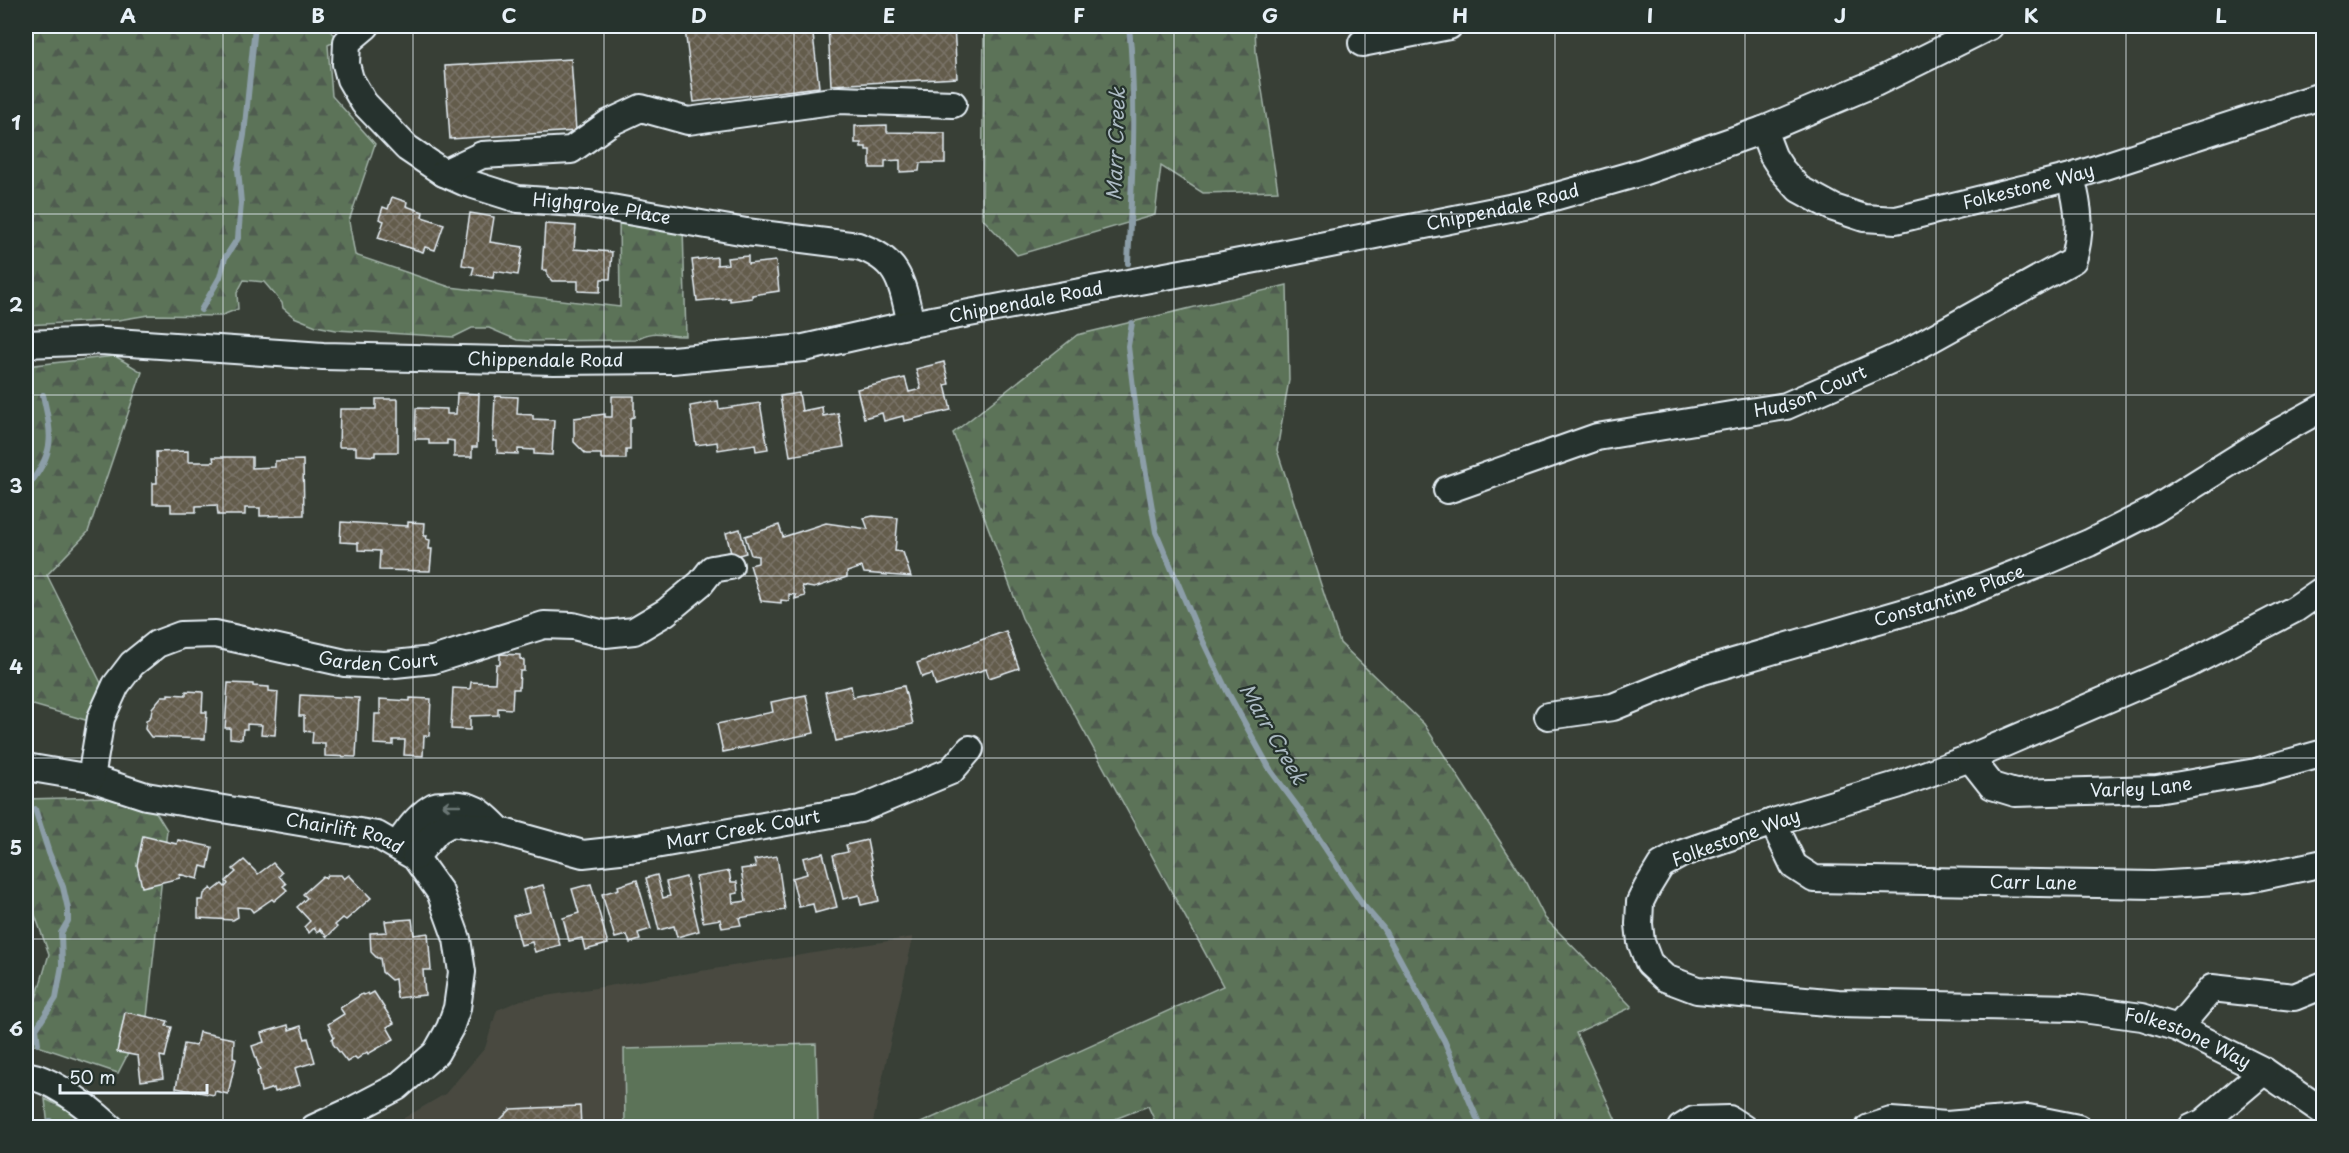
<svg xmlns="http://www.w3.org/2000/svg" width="2349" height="1153" viewBox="0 0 2349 1153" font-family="'Playpen Sans',sans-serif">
	<defs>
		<pattern id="forest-firs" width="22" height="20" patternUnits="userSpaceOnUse" patternTransform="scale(1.5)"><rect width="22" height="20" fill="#5b7358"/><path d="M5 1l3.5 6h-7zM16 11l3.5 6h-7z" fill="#4f5b50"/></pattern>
		<pattern id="building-cross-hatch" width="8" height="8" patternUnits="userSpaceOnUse" patternTransform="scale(1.5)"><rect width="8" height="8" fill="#635b4c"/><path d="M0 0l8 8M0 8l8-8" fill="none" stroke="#797367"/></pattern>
	</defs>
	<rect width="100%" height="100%" fill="#383f36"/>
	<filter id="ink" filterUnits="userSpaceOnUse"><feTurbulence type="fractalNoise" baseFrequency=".0167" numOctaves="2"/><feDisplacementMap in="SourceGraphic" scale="12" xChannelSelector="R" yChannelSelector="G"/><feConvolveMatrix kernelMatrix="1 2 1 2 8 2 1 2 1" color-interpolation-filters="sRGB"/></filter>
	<g filter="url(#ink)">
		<!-- built -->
		<path fill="#484a41" d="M913,937L872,1127L387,1128L445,1094L485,1048L497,1010L521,1000Z"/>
		<!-- forest -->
		<path fill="url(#forest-firs)" stroke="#a2b2a8" stroke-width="1.5" d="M26,26H324L340,39L328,45L332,96L375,144L349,221L355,255L450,287L620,307L619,216L683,227L686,336C664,337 656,327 635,340L531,341L517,340L489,328H472L454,337L336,330L316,326L294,317L283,308L282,303L264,282L244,280L237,293L238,309L220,316L149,315L118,320L26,325Z
			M984,26H1255L1256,52L1278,191L1203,193L1161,166L1155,215L1017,255L982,218Z
			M1287,285L1289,380L1277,450L1340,643L1424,724L1527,883L1545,918L1632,1007L1576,1033L1619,1127L1158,1128L1148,1106L1095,1127H912L1223,986L1022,618L953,433L1077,335Z
			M115,356L142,372L88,532L47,575L104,689L89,721L26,703V366Z
			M146,796L167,830L147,1017L118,1073L26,1042V1033L49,954L26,890V799Z
			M45,1099L89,1120L94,1127H48Z"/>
		<!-- garden -->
		<path fill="#5b7358" stroke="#a2b2a8" stroke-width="1.5" d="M816,1044L818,1127H625L624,1049Z"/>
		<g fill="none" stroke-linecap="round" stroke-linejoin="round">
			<!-- stream -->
			<path stroke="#8c9ea8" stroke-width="6" d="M1128,263C1132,183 1137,105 1129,26
				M201,310L220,277L225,258L238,238L241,203L238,169L244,135L255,26
				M1132,323L1128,346L1137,420L1156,532L1199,633L1227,691L1271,771L1300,810L1363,905L1383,928L1444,1040L1481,1128
				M26,489C55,452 53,439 43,395
				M35,809L49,853L63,887L68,909V921L61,933L62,965L56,998L36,1029L38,1044
				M50,1121L52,1128"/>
		</g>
		<!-- building -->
		<path fill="url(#building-cross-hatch)" stroke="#e8f1f8" stroke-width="1.5" d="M718,26H812L819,87L694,102L685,29Z
			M828,26H954L957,78L831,85Z
			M571,59L576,131L450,139L445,66Z
			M887,125V132L945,133V163H920L919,171L900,172V160L885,161V168H870V150H866V147H861V143H855V126Z
			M392,197L407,202L406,206L423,212L422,217L444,224L435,250L425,247L423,252L378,238L384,221L379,219L383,207L388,209Z
			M470,213L494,217L490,242L523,247L518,275L494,271L493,278L472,274L474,267L462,265Z
			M545,224L576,226L574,249L612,252L610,279H601L600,292L578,291V281H552L547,275V270H542Z
			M748,256V264L776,261L779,291L752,295V298L730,301V298L697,301L692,260L717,257V265L728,264L727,258Z
			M944,362L949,384L945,385L951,410L904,421L903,416L884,421L882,413L864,418L857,389L905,378L909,392L921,389L916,369Z
			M457,393L479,394L477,447H472V457H454V441L447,440V444H429V439H415L416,408L447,409V414H456Z
			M799,393L802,411L822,407L823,416L838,413L844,447L790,456L780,396Z
			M495,396L518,397L517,414L533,415V419L554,420L552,455L534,454V450L518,449V454L497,453V441H493Z
			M612,396H634V417L630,418V450H626V459H601V454H586L574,442V418L605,414V417H612Z
			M376,399H398V452H375V456L356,455V447H339L340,409H376Z
			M718,401L719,409L760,403L768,449L756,451L755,444L718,450L717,442L696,445L690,406Z
			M188,451V462H214L213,457H252V468L275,467V461L303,460L304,515L260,516V508H245V515H218L217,505L196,506V512H171V504H153V483H157L156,452Z
			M873,516L898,518L895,551L903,552L911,577L864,573L862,567L847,572V577L814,588L802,586L805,596L795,599L796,595L789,594V601L781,600V603L761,601L750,565L758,563V556L751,555L745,536L779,525L783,537L826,523L868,529L864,518Z
			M341,522L408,526V522L425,523L424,536H427L426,539L430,540L429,549H432L430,571L379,570L380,551L358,550V543L340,542Z
			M740,529L746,553L732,557L726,533Z
			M1006,631L1019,668L989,678L986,669L936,686L932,674L922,677L917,663Z
			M500,654L520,655V659L524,660V671H520L519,689H513L512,709L498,708V715L470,716V730L451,729L453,688L470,689L471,682L495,683L496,664H500Z
			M228,683L253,684V686L269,687V691L278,692L275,735L261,734L262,725L247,724V729H243L242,739L230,738V728H225Z
			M851,686L853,697L904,686L913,724L836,741L825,692Z
			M186,691L203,692L202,712H207L205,739L151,737L145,729L146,721L151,716L152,708L162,696H168V694L186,695Z
			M300,695L359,698L356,757L325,756V743H312L313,732L304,731V716H299Z
			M806,695L814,733L723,752L717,724L773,712L771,702Z
			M410,698L431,699L429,736H424L423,756L404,755L405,740H393V745L374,744L375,714H380V699L410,701Z
			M143,836L177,844L178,840L212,847L208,868L201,866L198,879L179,874L180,878L142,887L137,865Z
			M867,840L879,901L861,905L859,895L843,899L833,855L848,852L846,845Z
			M823,853L837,907L815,913L813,904L799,907L792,878L807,874L803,858Z
			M777,856L785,910L739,918L741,925L722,928L720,919L703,922L696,877L729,871L731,882H737L738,893L732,894L733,903L746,901L741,869L756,867L754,860Z
			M244,860L258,874L273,863L282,873L279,876L286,884L283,886L287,890L274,901L272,899L253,912L250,908L237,907L238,917L233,920L198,918V900H203L204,894L211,888L213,891L222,884L225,887L228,884L226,881L236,872L233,869Z
			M328,875H341L344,879L349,875L371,898L346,920L343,918L335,925L337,927L327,937L320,929L317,932L314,928L309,933L304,927L310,921L297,907L307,898L303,894L323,876L325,878Z
			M657,875L663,898L670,896L666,882L686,877L699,931L677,937L674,926L659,930L646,878Z
			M637,880L651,929L638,933L640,940L630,943L627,935L615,938L602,894L619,889L618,886Z
			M591,884L608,944L585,950L582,938L569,941L563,918L579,913L572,889Z
			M543,885L560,945L535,952L532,942L521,945L513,916L529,912L523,890Z
			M412,919L414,935L428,933L431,970H423L425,995L397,998L395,979L391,980L382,972L380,958H377L371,952L370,933L387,932L385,921Z
			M374,992L394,1023L387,1027L394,1039L368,1054L367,1052L357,1059L355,1057L347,1062L333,1044L332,1039L334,1037L328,1024L344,1014L340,1008L362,994L364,995L368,993L369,995Z
			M125,1012L168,1021L166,1026L172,1027L165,1057L160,1056L163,1078L141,1081L138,1056L117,1052Z
			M288,1025L289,1030L301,1026L305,1039L308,1038L315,1062L295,1068L300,1085L275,1092L274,1088L261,1092L257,1071L260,1070L252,1046L264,1042L261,1033Z
			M199,1032L234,1039L233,1058L236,1059L228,1094L215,1091L214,1095L176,1088L184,1044L196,1046Z
			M580,1106L581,1128H492L511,1109Z"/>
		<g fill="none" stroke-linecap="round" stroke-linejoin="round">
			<defs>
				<g id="minor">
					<path id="s1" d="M366,26L347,42L346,64L350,79L364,103L407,148L444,173L464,182L518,199L589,204L746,232L858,246C901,260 902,285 911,324"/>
					<path d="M1362,43L1449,26"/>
					<path id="s2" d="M1763,130L1773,156L1782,170L1799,189L1834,208L1864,218L1896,220L2071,177L2324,95"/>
					<path d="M444,173L482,155L571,150L609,123L641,108L688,121L839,100L953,104"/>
					<path id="s3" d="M26,344L101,341L323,356L554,361L672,360L804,348L911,324L1261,258L1529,204L1642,172L1763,130L1875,83L1990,26"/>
					<path id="s4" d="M1447,490L1597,437L1786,406L1902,355L2073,260C2082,230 2079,208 2071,177"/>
					<path id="s5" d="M2324,589L2295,609L2189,664L1970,758L1897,785L1773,822L1683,853L1661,865L1647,888L1640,902L1639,924L1641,942L1649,963L1665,978L1697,990L1838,1003L2075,1008L2142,1017L2178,1028L2264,1071L2324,1112"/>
					<path id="s6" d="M1548,716L1613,707L1696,673L1950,599L2040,564L2089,543L2154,510L2277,433L2324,407"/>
					<path id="s7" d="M1970,758L1992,786L2015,793L2157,789L2256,772L2324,753"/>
					<path id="s8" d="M26,767L91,778L146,796L377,835L415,857L440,892L457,939L462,972L457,1008L450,1028L436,1053L397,1087L351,1111L314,1128"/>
					<path id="s9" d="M91,778L101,718L116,685L132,664L157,644L181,635L215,634L345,663L385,665L433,660L544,625L573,626L605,634L634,631L666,612L701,583L712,569L730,566"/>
					<path id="s10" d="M1773,822L1794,866L1814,879L2154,885L2248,879L2324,863"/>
					<path d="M397,846C407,832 417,817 431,808C435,805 439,805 444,805C472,802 482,812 500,831"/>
					<path id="s11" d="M415,857L437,831L451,823L500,831L583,854L638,848L860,809L951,771L970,749"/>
					<path d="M2178,1028L2212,988L2294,997L2324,985"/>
					<path d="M26,1075C55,1080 89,1108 111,1128"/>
					<path d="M1681,1128L1694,1120L1729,1119L1743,1128"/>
					<path d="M1869,1128L1891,1121L1947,1125L2028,1118L2078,1128"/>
					<path d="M2191,1128L2204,1122L2264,1071"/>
				</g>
			</defs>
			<!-- minor casing -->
			<use href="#minor" stroke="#e8f1f8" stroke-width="30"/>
			<!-- minor -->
			<use href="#minor" stroke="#26332d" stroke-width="26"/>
		</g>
		<!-- one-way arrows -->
		<defs><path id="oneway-shaft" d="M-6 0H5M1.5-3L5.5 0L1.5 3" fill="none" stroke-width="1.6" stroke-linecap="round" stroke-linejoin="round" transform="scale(1.5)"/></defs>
		<use stroke="#6a7674" href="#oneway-shaft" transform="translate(451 805) rotate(-180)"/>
	</g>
	<!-- grid -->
	<path fill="none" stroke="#e8f1f8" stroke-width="1.5" stroke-opacity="0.55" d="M223,26V1128M413,26V1128M604,26V1128M794,26V1128M984,26V1128M1174,26V1128M1365,26V1128M1555,26V1128M1745,26V1128M1936,26V1128M2126,26V1128M26,214H2324M26,395H2324M26,576H2324M26,758H2324M26,939H2324"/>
	<g text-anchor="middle" stroke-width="4.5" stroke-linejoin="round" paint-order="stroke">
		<!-- street labels -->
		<g font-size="18" fill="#e8f1f8" stroke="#26332d">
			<text dy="6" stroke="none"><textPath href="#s2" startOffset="310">Folkestone Way</textPath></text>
			<text dy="6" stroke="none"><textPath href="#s3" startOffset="1492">Chippendale Road</textPath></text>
			<text dy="6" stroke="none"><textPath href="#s1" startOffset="360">Highgrove Place</textPath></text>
			<text dy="6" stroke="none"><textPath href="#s3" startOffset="1006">Chippendale Road</textPath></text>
			<text dy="6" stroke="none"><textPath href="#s3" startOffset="520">Chippendale Road</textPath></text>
			<text dy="6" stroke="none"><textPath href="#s4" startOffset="378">Hudson Court</textPath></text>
			<text dy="6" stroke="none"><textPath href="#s6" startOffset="420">Constantine Place</textPath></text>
			<text dy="6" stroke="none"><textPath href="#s9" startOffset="381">Garden Court</textPath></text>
			<text dy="6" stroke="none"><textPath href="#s7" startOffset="186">Varley Lane</textPath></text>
			<text dy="6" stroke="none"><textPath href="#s11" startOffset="348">Marr Creek Court</textPath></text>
			<text dy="6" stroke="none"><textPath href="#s8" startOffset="326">Chairlift Road</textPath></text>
			<text transform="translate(1736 838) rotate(-20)" y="6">Folkestone Way</text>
			<text dy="6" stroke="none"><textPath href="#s10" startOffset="292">Carr Lane</textPath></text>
			<text dy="6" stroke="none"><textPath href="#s5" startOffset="1378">Folkestone Way</textPath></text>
		</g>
		<!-- water labels -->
		<g font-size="20" font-style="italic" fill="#abbac3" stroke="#26332d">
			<text transform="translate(1116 144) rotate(-88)" y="7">Marr Creek</text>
			<text transform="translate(1273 734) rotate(60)" y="7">Marr Creek</text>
		</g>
	</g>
	<!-- margin -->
	<rect width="2349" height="1153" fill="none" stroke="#26332d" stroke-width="66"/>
	<!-- scale -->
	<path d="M60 1084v9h147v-9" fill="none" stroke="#e8f1f8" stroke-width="3"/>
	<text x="69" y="1084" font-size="18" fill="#e8f1f8" stroke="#26332d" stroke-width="4.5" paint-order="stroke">50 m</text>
	<rect x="33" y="33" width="2283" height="1087" fill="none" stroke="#e8f1f8" stroke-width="2"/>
	<g font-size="20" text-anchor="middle" font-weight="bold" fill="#e8f1f8">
		<text x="128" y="23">A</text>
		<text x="318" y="23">B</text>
		<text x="509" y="23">C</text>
		<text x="699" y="23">D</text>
		<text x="889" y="23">E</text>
		<text x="1079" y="23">F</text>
		<text x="1270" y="23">G</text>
		<text x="1460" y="23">H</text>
		<text x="1650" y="23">I</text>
		<text x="1840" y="23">J</text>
		<text x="2031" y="23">K</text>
		<text x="2221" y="23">L</text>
		<text x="16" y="130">1</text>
		<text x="16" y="312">2</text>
		<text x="16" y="493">3</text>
		<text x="16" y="674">4</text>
		<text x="16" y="855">5</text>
		<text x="16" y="1036">6</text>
	</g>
</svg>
